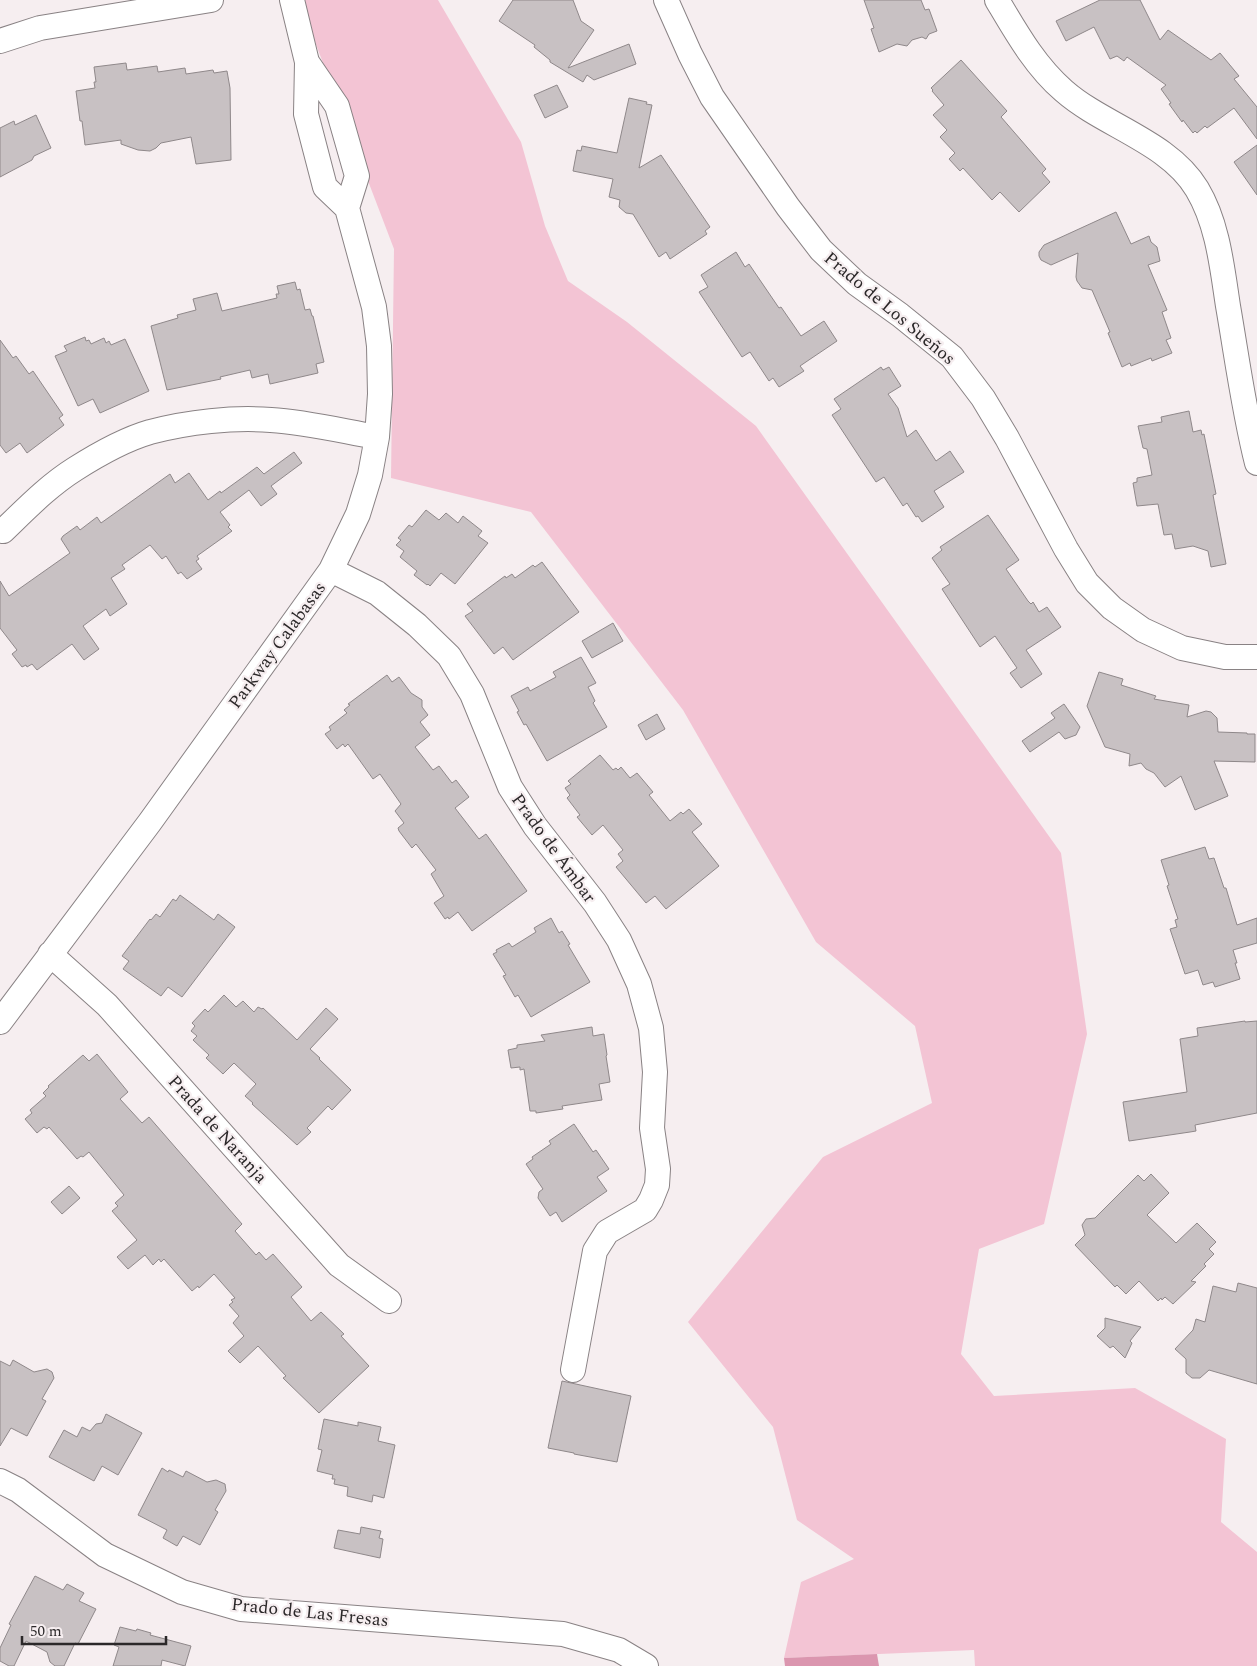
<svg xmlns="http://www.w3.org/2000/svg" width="1257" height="1666" viewBox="0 0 1257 1666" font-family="Spectral,serif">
	<rect width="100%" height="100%" fill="#f6eef0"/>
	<!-- green -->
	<path fill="#f3c4d4" d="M299,0H438L521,142L545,226L568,281L627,322L756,426L1061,853L1087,1034L1044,1224L979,1249L961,1354L994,1396L1135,1388L1226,1439L1221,1522L1257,1552V1666H975L974,1650L784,1658L801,1582L854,1559L797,1520L773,1427L688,1322L823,1157L932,1103L915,1026L816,942L683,710L531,512L391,478L394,249Z"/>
	<!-- water -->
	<path fill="#db96af" d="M877,1654L879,1666H785L784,1658Z"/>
	<!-- building -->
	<path fill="#c8c1c3" stroke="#8f888a" d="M513,0H573L581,21L594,30L568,68L629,44L636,64L594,80L587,75L583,82L550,62V60L534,47L535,45L499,21Z
		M864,0H921L925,10L929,9L937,31L929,34L926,39L922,37L912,40L907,46L897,44L879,52L871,29L874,28Z
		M1100,0H1140L1160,40L1168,30L1211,60L1220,53L1239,76L1234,79L1257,107V139L1234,108L1207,128L1205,126L1197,133L1195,131L1193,133L1183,120L1182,122L1169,104L1171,103L1161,89L1166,85L1127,57L1124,61L1117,56L1110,59L1094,27L1066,41L1056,21Z
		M961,60L1007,111L1001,117L1046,169L1042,173L1050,182L1019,212L1000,192L992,200L963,168L960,171L949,159L955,153L940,137L947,130L933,115L944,105L932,91L933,90L931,88Z
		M126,63L127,70L157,66L158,72L185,68L186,74L213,70L214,73L227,71L230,88L231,160L196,164L191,137L161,143L156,148L150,151L138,150L121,144V140L85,145L82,121H80L76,91L95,88L94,82H96L94,67Z
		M557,85L568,107L545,118L534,95Z
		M629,98L647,102L646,104L652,105L639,168L661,155L710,227L705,231L707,234L670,259L666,252L659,257L633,214L626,213L619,207L620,200L609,197L613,179L573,171L577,150L581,151L582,146L617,153Z
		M36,115L51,148L34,156L32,160L0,177V128L14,121L15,125Z
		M1257,145V195L1234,162Z
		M1116,212L1131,244L1149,236L1151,242L1157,247L1160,261L1148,265L1167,310L1162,312L1171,338L1166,340L1172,353L1152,361L1151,358L1131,366L1130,363L1122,367L1108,333L1110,332L1092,290L1082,288L1077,281L1076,277L1078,253L1051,265L1041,260L1039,256V252L1044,245Z
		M736,252L745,267L749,264L779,308L781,307L801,336L824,321L837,341L800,366L804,371L779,387L773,378L769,381L750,352L742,357L699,292L708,287L701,275Z
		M295,282L297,290L300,289L305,310L310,309L312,316H313L324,362L316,364L318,373L270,384L268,374L252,378L250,370L220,377L221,379L167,390L151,326L178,318L177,315L196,310L193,299L217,293L222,311L277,298L276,294H279L277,286Z
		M85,337L86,341L89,340L91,344L104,338L106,343L109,341L111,345L125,339L149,391L100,413L93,399L78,406L55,356L67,351L64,346Z
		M0,340L13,358L16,356L29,374L33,371L63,415L59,418L64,425L27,453L20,443L6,453L0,445Z
		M881,367L883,370L889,367L901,386L888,394L898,408L907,437L916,430L936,461L950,451L964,472L934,491L944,507L922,522L918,516L916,517L907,503L903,506L884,477L876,482L832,415L841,409L834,399Z
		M1189,411L1193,432L1201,430L1202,435L1204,434L1216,494L1213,495L1226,564L1211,567L1208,551L1193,546L1175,549L1172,534L1164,535L1158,504L1137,506L1133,483L1137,482V478L1152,475L1147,449L1143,448L1138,426L1162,422L1161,417Z
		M294,452L302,463L271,486L277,494L261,506L249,490L220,512L230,525L228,527L232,531L197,556L199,559L196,561L202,569L187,579L181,572L178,574L166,556L162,559L150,545L122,565L125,569L111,578L127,604L110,616L106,609L83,626L99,649L84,660L72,644L37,670L32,664L27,667L26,665L22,667L12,654L17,650L0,628V581L9,596L70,553L61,539L63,536L77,526L80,530L97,517L101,523L170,474L175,483L189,473L208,500L220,491L221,493L257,467L264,474Z
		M426,510L439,520L446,513L458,523L463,516L482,531L478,536L488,543L455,584L441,573L430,586L428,584L427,585L414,575L417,571L400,557L404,551L396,545L401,540L398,538L409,525L412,527Z
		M988,515L1019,560L1006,569L1028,601L1031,604L1033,602L1039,612L1047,607L1061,627L1026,650L1042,674L1021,688L1010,673L1017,668L995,636L980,647L942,589L950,584L932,558L942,550L940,547Z
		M542,562L579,612L513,660L503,647L494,654L465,616L473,611L467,604L505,576L506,578L512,574L515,578L533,565L535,567Z
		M613,623L623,641L592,658L582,641Z
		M581,657L596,683L588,687L595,701L593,703L607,727L547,761L526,724L524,725L517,712L519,711L511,696L528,687L530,691L556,677L553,672Z
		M1099,672L1123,679L1121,685L1156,696L1154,699L1189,705L1187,717L1206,711L1211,712L1217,718L1218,732L1247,733V734H1255V762L1214,761L1228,796L1195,810L1181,776L1165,787L1154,773L1146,769L1141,763L1129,766L1130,754L1105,747L1087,706Z
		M387,675L392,682L399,677L411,693L422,700V707L428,715L420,722L430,735L415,747L433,770L439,766L452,783L456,780L469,797L455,808L479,839L486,834L527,891L472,931L458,912L449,919L448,917L445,919L434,903L444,896L431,874L436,870L416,844L412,848L399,831L398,828L404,823L395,811L401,804L380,774L373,779L348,744L345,747L343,744L337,749L325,734L331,730L329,727L347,713L344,710L350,705L348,704Z
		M1064,704L1080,727L1076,735L1065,739L1059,732L1030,752L1022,741L1055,718L1051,713Z
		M657,714L665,729L646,740L638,725Z
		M600,755L613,770L616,768L618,770L621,767L630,778L637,773L653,792L649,795L670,821L681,812L683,814L689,809L702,824L692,832L719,866L666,909L655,896L646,903L616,867L623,861L618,854L623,850L603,825L592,835L577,817L580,815L567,798L570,795L565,788L571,784L568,781Z
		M1205,847L1209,859L1214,858L1224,888H1226L1237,925L1257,918V943L1233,950L1237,963H1235L1240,979L1215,987L1213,982L1203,985L1198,970L1185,974L1170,929L1177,927L1175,920L1178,919L1167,886L1169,885L1161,860Z
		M180,895L214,920L218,914L235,927L182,997L168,987L161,996L123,969L129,961L122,956L150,919L151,920L156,914L160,917L173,899L176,901Z
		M551,918L559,933L562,931L570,944L568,945L590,982L531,1017L518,995L515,997L503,976L506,975L493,954L497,952L496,950L509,943L512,947L536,932L534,928Z
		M224,995L236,1007L243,1001L254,1012L258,1007L262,1009L263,1008L297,1040L326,1008L338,1019L310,1049L320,1058L319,1059L351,1090L332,1110L328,1106L307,1128L311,1132L297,1145L252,1104L253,1103L245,1096L256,1084L234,1063L223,1074L206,1058L209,1055L193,1040L197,1036L191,1031L195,1026L192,1023L205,1009L208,1012Z
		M1245,1021V1022L1257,1021V1113L1195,1125L1196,1131L1190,1132L1129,1141L1123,1102L1187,1092L1180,1039L1198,1036L1197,1028Z
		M592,1027L593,1036L604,1034L607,1055L606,1056L610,1082L599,1084L602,1100L562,1106L563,1109L536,1113V1111H530L524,1069L520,1070V1067L511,1068L508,1050L517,1048V1045L545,1041L541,1035Z
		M97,1054L128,1092L120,1099L142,1123L149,1117L242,1224L235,1231L256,1255L259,1252L266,1260L273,1254L302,1287L291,1297L311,1321L321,1312L344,1334L341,1336L369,1366L319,1413L283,1378L286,1376L258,1346L240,1363L228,1351L244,1336L233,1323L239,1316L229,1305L233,1302L231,1300L235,1298L214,1274L199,1288L198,1286L192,1291L164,1259L161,1262L159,1259L153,1265L145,1255L128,1269L117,1257L137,1240L112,1211L118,1206L115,1203L124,1195L89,1152L83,1157L81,1156L77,1159L49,1127L47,1129L44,1127L37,1133L25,1119L32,1113L30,1110L46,1096L43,1093L49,1087L48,1086L83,1055L89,1061Z
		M574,1124L593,1152L596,1150L609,1169L597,1177L607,1191L562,1222L556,1212L550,1216L538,1198L539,1192L543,1189L526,1164L533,1159L532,1157L551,1144L549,1141Z
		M1151,1174L1169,1193L1147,1215L1176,1243L1197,1223L1216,1242L1209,1249L1214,1254L1204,1264L1206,1266L1191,1281L1196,1282L1173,1304L1165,1297L1162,1300L1161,1298L1158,1301L1139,1281L1126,1294L1117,1285L1115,1287L1075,1245L1085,1235L1082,1225L1086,1219L1095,1218L1138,1175L1144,1181Z
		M69,1186L80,1198L62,1214L51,1202Z
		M1238,1283L1257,1288V1384L1209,1370L1200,1378H1192L1186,1373V1359L1175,1349L1193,1330L1196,1319L1205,1322L1213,1286L1236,1292Z
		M1105,1318L1141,1327L1130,1341L1132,1343L1125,1358L1113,1346L1110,1348L1097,1336L1105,1328Z
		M13,1360L34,1372L47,1369L52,1372L54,1378L42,1399L46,1401L27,1436L11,1428L0,1446V1361L10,1366Z
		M562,1381L631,1396L617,1462L574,1454V1453L548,1448Z
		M106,1414L142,1433L118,1475L102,1466L94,1481L49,1457L64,1430L77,1437L82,1427L90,1431L96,1424L102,1423Z
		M324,1419L358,1426V1422L381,1427L378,1441L395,1445L384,1498L373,1495L372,1502L347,1496L348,1487L334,1484L335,1479H332L333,1475L317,1471L322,1450L318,1449Z
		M162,1468L168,1472L169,1470L183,1477L186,1471L207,1482L216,1480L225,1484L226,1491L215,1510L218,1512L200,1545L183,1536L177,1546L163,1538L167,1530L138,1515Z
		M361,1527L381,1531L379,1538L383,1539L380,1558L334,1548L338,1530L360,1534Z
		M35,1576L63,1590L67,1584L84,1593L79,1601L96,1609L78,1644L75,1643L64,1666H55L50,1662L47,1652L26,1641L14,1666H9L0,1661V1648L11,1625L9,1624Z
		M120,1627L136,1631L137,1629L151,1633L150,1635L191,1646L185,1666L162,1660L161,1666H113L119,1647L114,1645Z"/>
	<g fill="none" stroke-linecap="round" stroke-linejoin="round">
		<defs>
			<path id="minor" d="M666,0L690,54L712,97L788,207L821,250L857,284L900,315L952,357L983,398L1007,438L1066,549L1087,583L1112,608L1143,630L1182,648L1225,657H1257
				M997,0C1016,32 1035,66 1064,91C1104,126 1169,142 1197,189C1218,224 1222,267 1228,306C1237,358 1244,412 1257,463
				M0,41L40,28L211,0
				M307,62L337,106L357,176L347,208
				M3,531C26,509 48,486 75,469C97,455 126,439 150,432C188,422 233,417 271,420C306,422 342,431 377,437
				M331,570L377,593L417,625L449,656L472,694L510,787L535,826L595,903L619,940L639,984L651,1028L655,1072L652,1128L658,1169L657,1185L651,1200L645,1210L607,1232L595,1251L573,1370
				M50,954L107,1005L339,1265L389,1301
				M0,1022L150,822L331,570L358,514L370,475L377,437L380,394L379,346L374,307L347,208L325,187L306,114L307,62L292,0
				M0,1481L18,1490L105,1555L182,1592L241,1609L563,1634L619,1650L646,1666"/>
		</defs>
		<!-- minor casing -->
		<use href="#minor" stroke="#898284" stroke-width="26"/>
		<!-- minor -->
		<use href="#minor" stroke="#fff" stroke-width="24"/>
	</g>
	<g text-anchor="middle" stroke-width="4.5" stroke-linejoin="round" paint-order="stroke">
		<!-- street labels -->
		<g font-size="18" fill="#2b2829" stroke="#f6eef0">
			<text transform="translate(890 308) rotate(40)" y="6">Prado de Los Sueños</text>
			<text transform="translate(277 645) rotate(-54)" y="6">Parkway Calabasas</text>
			<text transform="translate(554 848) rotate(54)" y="6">Prado de Ámbar</text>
			<text transform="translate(218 1129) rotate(48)" y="6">Prada de Naranja</text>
			<text transform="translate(310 1612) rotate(6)" y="6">Prado de Las Fresas</text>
		</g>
	</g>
	<!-- scale -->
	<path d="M22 1636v8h144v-8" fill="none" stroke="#2b2829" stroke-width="2.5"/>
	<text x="30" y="1636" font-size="15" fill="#2b2829" stroke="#f6eef0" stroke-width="4" paint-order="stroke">50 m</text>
</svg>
